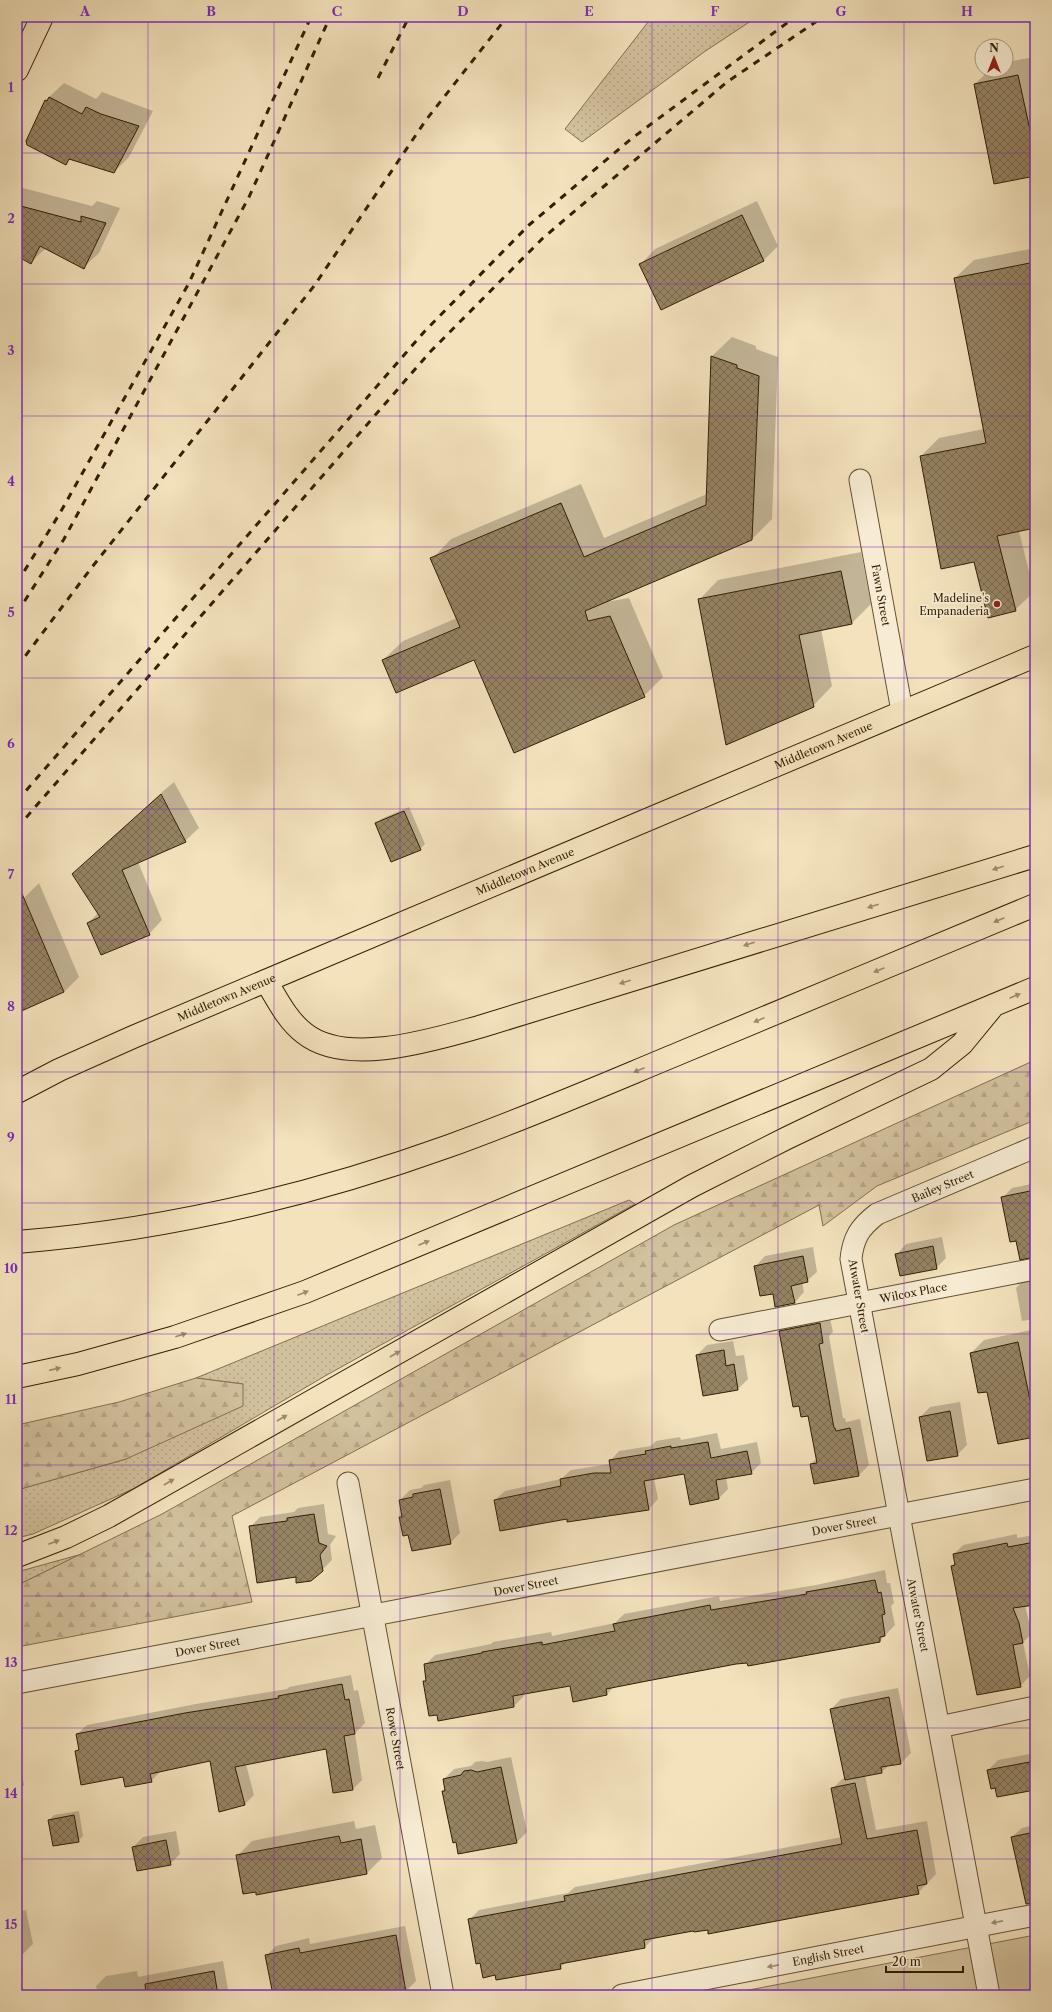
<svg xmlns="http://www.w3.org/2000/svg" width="1052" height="2012" viewBox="0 0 1052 2012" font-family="'Libre Caslon Text',serif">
	<defs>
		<pattern id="grass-dots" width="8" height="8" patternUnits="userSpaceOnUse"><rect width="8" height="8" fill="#d2c19d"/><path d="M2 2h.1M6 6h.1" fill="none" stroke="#b5a586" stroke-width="1.8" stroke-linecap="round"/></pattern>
		<pattern id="forest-firs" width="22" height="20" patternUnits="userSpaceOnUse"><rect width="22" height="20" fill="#d2c19d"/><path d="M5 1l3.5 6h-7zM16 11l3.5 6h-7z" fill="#b5a586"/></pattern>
		<pattern id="building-cross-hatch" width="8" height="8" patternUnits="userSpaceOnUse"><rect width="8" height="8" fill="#968464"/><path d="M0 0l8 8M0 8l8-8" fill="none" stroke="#7b6b50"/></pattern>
	</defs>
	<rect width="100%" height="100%" fill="#f3e2bc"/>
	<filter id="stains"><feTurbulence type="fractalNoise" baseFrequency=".005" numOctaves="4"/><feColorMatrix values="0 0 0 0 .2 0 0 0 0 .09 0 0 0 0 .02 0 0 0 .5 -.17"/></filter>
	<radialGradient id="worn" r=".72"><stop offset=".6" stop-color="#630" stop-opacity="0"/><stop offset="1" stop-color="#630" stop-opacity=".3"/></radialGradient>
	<!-- grass -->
	<path fill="url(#grass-dots)" stroke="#827050" d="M652,17H757L704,52L582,142L565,129Z
		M629,1200L635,1204L325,1376L133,1489L33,1534L17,1538V1490L126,1459L243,1384L196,1378Z
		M82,1554L22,1583L17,1610V1572Z"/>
	<!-- forest -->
	<path fill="url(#forest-firs)" stroke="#827050" d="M1035,1060V1120L877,1186L823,1226L819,1205L232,1516L252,1602L17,1647V1610L22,1583L162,1514L674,1225Z
		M196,1378L243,1384V1406L126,1459L17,1490V1425L119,1402Z"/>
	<!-- park -->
	<path fill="#d2c19d" stroke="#827050" d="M1035,1935V1995H723Z"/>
	<!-- shadow -->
	<path fill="#0003" d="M1035,57V175L975,84L989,70H1006V62Z
		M64,83L96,99L102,92L153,111L129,157L114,172L71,158L66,163L27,141L46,100Z
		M23,188L92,206L97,201L120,208L99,253L84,267L46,248L31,262L17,255V194Z
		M757,201L778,246L763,261L641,264L655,249Z
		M1035,248V527L1019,531L1034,592L1015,610L974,561L921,456L939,438L984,429L955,278L974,260Z
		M732,337L756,346V349L778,357L772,519L752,539L605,602L629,598L663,677L644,696L474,659L383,660L403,641L457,618L432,559L451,539L581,484L604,538L707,494L712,356Z
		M861,552L871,604L852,623L821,629L832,686L813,706L699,600L718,580Z
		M174,782L199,828L185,841L138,862L162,920L149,934L88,923L98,913L87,861L160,795L182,837H184L161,793Z
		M409,807L425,844L420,849L376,824L381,819Z
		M39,883L79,977L64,992L17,1012V909L24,898Z
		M1035,1183V1253L1017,1239L1002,1198L1012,1188Z
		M942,1237L946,1258L936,1268L897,1254L906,1244Z
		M813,1247L817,1272L807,1281L802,1282L804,1292L795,1302L773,1292L756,1266L765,1256Z
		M1035,1281V1319L1022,1321L1016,1288L1021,1283Z
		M829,1314L833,1332L829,1336L843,1418H845L846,1422L860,1419L869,1465L859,1475L811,1464L817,1458L809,1415L780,1331L790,1321Z
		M1031,1330L1035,1348V1435L988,1391L971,1353L984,1340Z
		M733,1341L736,1356L744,1355L748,1379L738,1389L704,1395L697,1355L707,1345Z
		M960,1402L967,1445L957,1455L920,1417L930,1407Z
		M717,1433L721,1449L757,1442L761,1463L751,1473L726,1477L728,1489L719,1498L690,1503L684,1473L654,1478L658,1499L649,1509L568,1521V1518L495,1500L505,1491L561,1479L571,1470L610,1464V1461L619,1451L651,1446L656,1441L680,1437L681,1440Z
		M450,1480L460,1533L450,1543L409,1534L401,1517L403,1515L400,1500L410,1490L421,1488L424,1485Z
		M324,1504L328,1534L336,1536L330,1545L332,1560L322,1570L296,1576L250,1527L260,1517L294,1512L298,1508Z
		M1017,1534V1538L1035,1535V1604L1025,1606L1032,1634L1023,1642L1030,1676L1020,1686L952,1566L955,1563L954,1554L963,1545Z
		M885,1570L887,1583H890L894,1603L891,1606L895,1625L880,1641L748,1662L615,1686L606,1695L571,1685L523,1693L524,1696L514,1706L439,1719L424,1682L427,1679L425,1665L435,1655L491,1644L493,1642L551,1632L552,1636L615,1623L624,1614L719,1596L720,1601L816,1585Z
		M351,1675L354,1691L358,1690L365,1723L355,1733L362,1780L353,1789L327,1747L246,1764L254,1795L244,1805L210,1759L161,1771L151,1781L124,1776L76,1751L80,1747L77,1734L87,1725L196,1704L287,1689L289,1687Z
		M898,1688L911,1753L901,1763L889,1765L882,1772L865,1775L876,1830L927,1821L936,1874L918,1893L655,1937L645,1947L566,1962L560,1968L496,1974L469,1920L479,1910L568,1893L575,1887L842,1837L832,1789L842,1779L845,1778L831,1709L841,1699Z
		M1035,1753L1033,1756L1035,1789L996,1787L988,1770L998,1760Z
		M511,1757L527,1832L517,1842L456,1841L443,1792L446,1789L444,1779L454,1769L471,1766L475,1762L482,1761L487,1762Z
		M17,1758H19L24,1785L17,1792Z
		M79,1811L83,1836L78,1841L49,1820L54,1815Z
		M354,1821L356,1829L375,1825L382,1858L367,1873L257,1894L237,1856L252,1841Z
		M1035,1825V1866L1012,1837L1022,1828Z
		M176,1831L180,1854L170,1864L133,1847L143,1837Z
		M26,1910L33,1944L23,1954L17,1955V1912Z
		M405,1926L416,1981L406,1991L382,1995H274L266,1956L276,1946L309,1938L310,1944Z
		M223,1961L229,1995H98L96,1986L106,1976L137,1971L138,1977Z"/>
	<!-- building -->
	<path fill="url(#building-cross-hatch)" stroke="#311e04" d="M1018,75L1030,130L1035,129V176L994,184L974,84Z
		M49,97L82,114L86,107L101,114L139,126L114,173L69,159L66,165L27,145L26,141L45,100L47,101Z
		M17,205L81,222V216L106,223L84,269L40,246L31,264L17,256Z
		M742,215L764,261L661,310L639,264Z
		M1035,262V528L997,536L1016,611L988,618L974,562L941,569L920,456L986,443L954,278Z
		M711,356L737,365V368L759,376L752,540L585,611L588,621L610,616L645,697L514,753L474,660L396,693L382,660L460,627L430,558L561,503L584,557L706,505Z
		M841,571L852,624L799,635L814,707L726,745L698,599Z
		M161,794L186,842L122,870L150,935L101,955L87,923L100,917L72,874Z
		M404,811L421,850L391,862L375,823Z
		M17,882L64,992L17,1013Z
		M1035,1190V1257L1020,1260L1016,1241L1010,1242L1001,1197Z
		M933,1246L937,1269L900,1276L895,1254Z
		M803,1256L808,1282L791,1286L795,1303L775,1307L773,1294L760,1296L754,1266Z
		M820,1323L823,1343L819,1344L834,1428H835L836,1431L850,1428L859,1476L814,1484L810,1464L817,1463L808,1416L801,1417L799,1406L793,1407L779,1331Z
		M1018,1342L1035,1424V1437L998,1444L987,1392L978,1393L970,1353Z
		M724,1350L726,1366L734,1364L738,1390L703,1396L696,1355Z
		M950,1411L958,1456L927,1461L919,1417Z
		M708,1442L711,1458L747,1451L752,1474L716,1480L719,1499L690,1505L684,1474L644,1481L649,1510L567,1522V1519L500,1531L494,1500L561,1486L560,1479L594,1473H611L609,1460L646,1454L645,1451L671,1446V1448Z
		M440,1489L451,1544L412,1551L408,1535L403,1536L399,1517H402L399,1500L413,1497V1494Z
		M314,1514L319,1543L327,1546L320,1555L323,1571L311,1581L296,1583V1577L257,1583L249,1526L287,1521V1518Z
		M1035,1542V1605L1013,1608L1019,1623L1023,1643L1013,1645L1021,1687L977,1695L951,1566L955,1565L953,1554L1007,1543L1008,1547Z
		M875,1580L878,1593L881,1592L885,1614L882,1615L885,1636L880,1637V1642L748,1666L747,1663L736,1664L647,1681L606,1689L607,1695L573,1702L570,1686L513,1696L514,1707L438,1721L437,1715L429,1716L423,1681H426L424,1664L482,1653V1652L542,1642V1645L615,1631L613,1624L710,1605L711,1610L807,1594L806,1592Z
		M342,1684L345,1700L349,1699L355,1734L344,1736L353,1790L333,1793L326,1749L235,1767L245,1805L219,1812L210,1761L150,1774L152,1782L125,1787L123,1777L81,1785L75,1751L79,1750L76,1734L185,1713L279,1698L278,1696Z
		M889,1697L901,1764L881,1767L882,1773L845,1780L830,1709Z
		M1035,1761V1790L997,1797L995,1788L991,1789L987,1770Z
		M501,1767L517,1843L458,1854L456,1842L453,1843L442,1791H445L443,1779L461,1775L464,1771L471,1770L477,1772Z
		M855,1783L867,1839L917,1830L927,1884L917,1886L919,1894L708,1934V1930L694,1932L693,1931L644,1940L645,1948L560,1964L561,1969L496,1980L495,1975L483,1978L480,1963L476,1964L468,1919L565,1901L564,1896L842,1844L831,1788Z
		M74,1815L79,1842L53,1846L48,1820Z
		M1035,1832V1903L1026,1904L1011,1837Z
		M339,1836L341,1843L361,1839L367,1874L256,1895V1892L243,1894L236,1855Z
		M166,1840L171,1865L137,1871L132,1847Z
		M396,1935L406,1992L389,1995H273L265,1955L299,1948L300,1953Z
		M214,1971L218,1995H146L145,1984Z"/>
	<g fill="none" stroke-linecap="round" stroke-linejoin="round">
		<defs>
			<g id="minor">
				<path id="s1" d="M860,480L902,711"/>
				<path id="s2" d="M720,1330L1035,1269"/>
				<path id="s3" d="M348,1483L443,1995"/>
				<path id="s4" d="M17,1683L1035,1489"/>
				<path d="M939,1727L1035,1707"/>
				<path id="s5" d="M622,1995L1035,1915"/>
				<path id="s6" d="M989,1995L851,1259C853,1238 860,1227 877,1214L1035,1147"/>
			</g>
			<g id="primary">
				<path d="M17,70L42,17"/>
				<path id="s7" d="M17,1092L59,1070L133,1037L1035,656"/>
			</g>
			<path id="motorway" d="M266,981C277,999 287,1020 304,1033C346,1067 432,1040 479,1027L1035,856
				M17,1242C165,1230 310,1196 449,1146C527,1118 603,1085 680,1053C798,1004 917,954 1035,905
				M17,1377L78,1364L175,1337L305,1292L1035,988
				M17,1556L66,1537L109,1516L692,1186L787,1138L931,1069L962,1044L994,1005"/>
		</defs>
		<!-- minor casing -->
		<use href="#minor" stroke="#624f32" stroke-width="23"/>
		<!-- primary casing -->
		<use href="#primary" stroke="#311e04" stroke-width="24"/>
		<!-- motorway casing -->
		<use href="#motorway" stroke="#311e04" stroke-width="24"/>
		<!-- minor -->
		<use href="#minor" stroke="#f7ecd3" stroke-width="21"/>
		<!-- primary -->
		<use href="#primary" stroke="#f3e2bc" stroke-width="22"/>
		<!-- motorway -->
		<use href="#motorway" stroke="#f3e2bc" stroke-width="22"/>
		<!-- rail -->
		<path stroke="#311e04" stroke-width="3" stroke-dasharray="7 7" stroke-linecap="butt" d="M378,78L409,17
			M17,583L60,513L189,283L311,17
			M17,613L64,539L249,197L330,17
			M17,667L89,571L314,286L426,120L507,17
			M17,801L424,332L529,225L631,139L795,17
			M17,828L430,352L543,238L727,82L823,17"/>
	</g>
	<!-- one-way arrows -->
	<defs><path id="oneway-solid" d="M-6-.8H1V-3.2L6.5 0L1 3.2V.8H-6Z"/></defs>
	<g fill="#9c8a69">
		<use href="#oneway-solid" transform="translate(998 868) rotate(163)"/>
		<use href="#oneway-solid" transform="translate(873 906) rotate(163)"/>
		<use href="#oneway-solid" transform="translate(999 920) rotate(157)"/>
		<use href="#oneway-solid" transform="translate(749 944) rotate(163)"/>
		<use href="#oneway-solid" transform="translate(879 970) rotate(157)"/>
		<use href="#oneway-solid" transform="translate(625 982) rotate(163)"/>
		<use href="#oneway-solid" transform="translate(1015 996) rotate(-23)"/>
		<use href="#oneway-solid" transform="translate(759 1020) rotate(157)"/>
		<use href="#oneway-solid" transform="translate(639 1070) rotate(157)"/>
		<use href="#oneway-solid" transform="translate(424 1243) rotate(-23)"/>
		<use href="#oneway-solid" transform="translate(303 1293) rotate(-21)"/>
		<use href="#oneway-solid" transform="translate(181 1335) rotate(-18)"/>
		<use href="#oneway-solid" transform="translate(395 1354) rotate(-30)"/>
		<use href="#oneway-solid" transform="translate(55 1369) rotate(-13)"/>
		<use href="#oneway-solid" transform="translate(282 1418) rotate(-30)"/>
		<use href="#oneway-solid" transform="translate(169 1482) rotate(-30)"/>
		<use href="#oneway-solid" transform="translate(54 1542) rotate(-21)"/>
	</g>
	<g fill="#9e8f76">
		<use href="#oneway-solid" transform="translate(997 1922) rotate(169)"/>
		<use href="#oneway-solid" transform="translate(773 1966) rotate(169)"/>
	</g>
	<!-- grid -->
	<path fill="none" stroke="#7b2cbf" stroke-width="1" stroke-opacity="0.55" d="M148,17V1995M274,17V1995M400,17V1995M526,17V1995M652,17V1995M778,17V1995M904,17V1995M17,153H1035M17,284H1035M17,416H1035M17,547H1035M17,678H1035M17,809H1035M17,940H1035M17,1072H1035M17,1203H1035M17,1334H1035M17,1465H1035M17,1596H1035M17,1728H1035M17,1859H1035"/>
	<!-- markers -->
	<circle fill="#8f2418" stroke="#f7ecd3" stroke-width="1.5" cx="997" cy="604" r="4"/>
	<g text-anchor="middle" stroke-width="3.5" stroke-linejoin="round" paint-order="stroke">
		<!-- street labels -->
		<g font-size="11" fill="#311e04" stroke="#f7ecd3">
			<text dy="4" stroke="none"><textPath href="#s1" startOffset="117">Fawn Street</textPath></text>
			<text dy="4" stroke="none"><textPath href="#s7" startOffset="878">Middletown Avenue</textPath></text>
			<text dy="4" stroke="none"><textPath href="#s7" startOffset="554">Middletown Avenue</textPath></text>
			<text dy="4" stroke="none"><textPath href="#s7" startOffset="230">Middletown Avenue</textPath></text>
			<text dy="4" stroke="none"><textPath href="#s6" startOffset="874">Bailey Street</textPath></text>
			<text dy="4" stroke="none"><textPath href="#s2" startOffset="197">Wilcox Place</textPath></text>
			<text transform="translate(859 1296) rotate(80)" y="4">Atwater Street</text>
			<text dy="4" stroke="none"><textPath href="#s4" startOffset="842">Dover Street</textPath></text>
			<text dy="4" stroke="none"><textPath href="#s4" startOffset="518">Dover Street</textPath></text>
			<text transform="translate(918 1615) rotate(79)" y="4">Atwater Street</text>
			<text dy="4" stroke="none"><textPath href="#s4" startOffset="194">Dover Street</textPath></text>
			<text dy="4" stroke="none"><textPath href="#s3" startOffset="260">Rowe Street</textPath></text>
			<text dy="4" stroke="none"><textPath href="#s5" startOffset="210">English Street</textPath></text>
		</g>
		<!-- poi labels -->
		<g font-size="11" fill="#311e04" stroke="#f7ecd3" text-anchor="end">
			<text x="989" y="602">Madeline's<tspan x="989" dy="13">Empanaderia</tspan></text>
		</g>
	</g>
	<!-- margin -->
	<rect width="1052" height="2012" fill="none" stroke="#f3e2bc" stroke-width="44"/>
	<!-- north arrow -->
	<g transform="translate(994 58)"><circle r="19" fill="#f7ecd3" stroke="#a89a80"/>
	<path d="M0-3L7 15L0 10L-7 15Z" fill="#8f2418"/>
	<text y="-6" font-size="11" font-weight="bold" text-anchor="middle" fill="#311e04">N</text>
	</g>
	<!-- scale -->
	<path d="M886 1966v6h77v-6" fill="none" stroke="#311e04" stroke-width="2"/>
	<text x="892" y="1966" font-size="12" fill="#311e04" stroke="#f7ecd3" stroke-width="3" paint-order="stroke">20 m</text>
	<rect x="22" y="22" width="1008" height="1968" fill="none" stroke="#7b2cbf" stroke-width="1.5"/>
	<g font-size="13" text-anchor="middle" font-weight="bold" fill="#7b2cbf">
		<text x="85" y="16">A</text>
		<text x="211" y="16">B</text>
		<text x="337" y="16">C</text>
		<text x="463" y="16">D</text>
		<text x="589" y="16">E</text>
		<text x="715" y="16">F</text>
		<text x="841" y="16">G</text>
		<text x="967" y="16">H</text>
		<text x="11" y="92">1</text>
		<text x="11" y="223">2</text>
		<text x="11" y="355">3</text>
		<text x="11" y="486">4</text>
		<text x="11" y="617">5</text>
		<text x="11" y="748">6</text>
		<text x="11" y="879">7</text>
		<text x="11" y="1011">8</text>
		<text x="11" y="1142">9</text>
		<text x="11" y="1273">10</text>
		<text x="11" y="1404">11</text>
		<text x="11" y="1535">12</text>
		<text x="11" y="1667">13</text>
		<text x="11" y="1798">14</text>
		<text x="11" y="1929">15</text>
	</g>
	<rect width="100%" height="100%" filter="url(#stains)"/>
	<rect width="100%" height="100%" fill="url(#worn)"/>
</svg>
